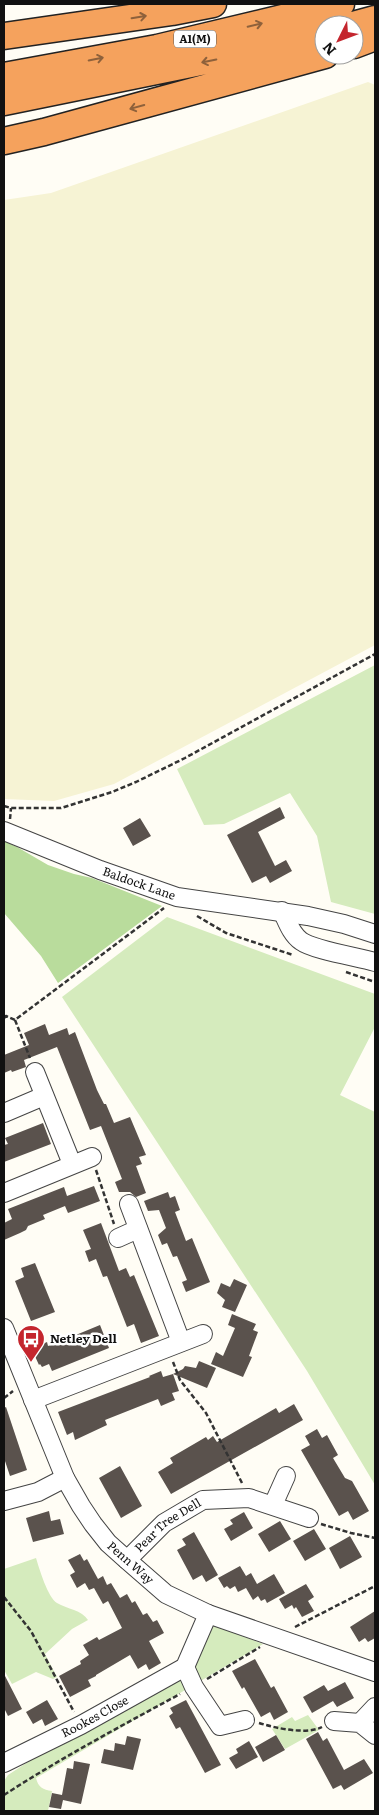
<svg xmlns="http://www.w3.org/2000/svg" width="379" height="1815" viewBox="0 0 379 1815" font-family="Literata,serif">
	<rect width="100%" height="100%" fill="#fffdf5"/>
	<!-- farmland -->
	<path fill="#f6f3d4" d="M368,82L375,85V645L114,784L54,801L4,799V200L51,193Z"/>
	<!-- green -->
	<path fill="#d5ebbd" d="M375,665V914L331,902L317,836L290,793L224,824L204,825L177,769Z
		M167,917L375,994V1027L340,1095L375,1112V1485L307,1371L62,997Z
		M36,1558C39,1568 48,1598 57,1603C67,1609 82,1610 88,1620L72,1629L45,1654L57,1677L53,1679L36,1672L12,1684L4,1670V1569Z
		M211,1624L263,1644L36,1778C38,1787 43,1790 52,1791L48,1811H4V1781L8,1775L77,1730L192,1665Z
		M308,1715L319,1730L285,1749L272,1729L292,1717L295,1721Z"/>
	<!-- forest -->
	<path fill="#b9dc9c" d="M4,841L17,847L48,865L74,874L92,878L162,906L58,983L41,956L4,913Z"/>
	<!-- building -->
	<path fill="#5a524d" d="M280,807L285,818L258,832L275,866L286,860L292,871L270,883L266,876L252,883L227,835Z
		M140,818L151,836L133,846L123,828Z
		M45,1024L49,1035L67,1028L69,1035L75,1032L97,1090L104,1104H106L114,1123L130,1117L146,1155L139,1157L142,1164L136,1166L146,1193L136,1197L130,1192H119L115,1182L122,1179L101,1126L90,1130L57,1047L24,1060L26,1067L12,1072L11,1070L4,1073V1055L29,1045L24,1033Z
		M43,1123L51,1144L4,1162V1145L8,1144L5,1138Z
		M94,1186L100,1201L68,1213L65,1206L43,1215L45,1219L28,1226L26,1230L20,1233L4,1240V1223L12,1219L8,1209L64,1187L67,1196Z
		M168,1192L170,1198L175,1196L180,1210L175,1212L186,1241L192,1238L210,1282L186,1292L182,1282L187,1280L177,1256L173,1257L167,1243L162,1245L158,1235L166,1228L159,1210L148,1211L144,1201Z
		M101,1223L119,1271L126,1268L130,1277L134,1275L159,1336L141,1343L134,1324L127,1327L107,1276L103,1277L96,1259L89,1262L85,1251L91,1249L83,1230Z
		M35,1263L55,1312L31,1321L15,1281L24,1277L21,1268Z
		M234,1279L247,1285L235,1312L222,1307L225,1300L217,1293L221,1283L230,1287Z
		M232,1314L256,1324L253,1330L258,1332L249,1356L252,1357L243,1377L211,1364L216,1352L223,1356L235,1328L228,1325Z
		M100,1325L109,1348L52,1371L49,1364L42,1367L40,1364L39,1365L33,1352L35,1351L34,1348L47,1342L48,1346L54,1344Z
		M199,1361L216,1368L207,1388L173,1374L183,1369L185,1366L196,1368Z
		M161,1371L163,1377L173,1374L179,1391L172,1393L175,1400L161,1406L158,1399L105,1420L107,1425L75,1440L73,1432L67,1435L58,1412L150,1377L149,1376Z
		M294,1404L303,1420L171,1494L158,1472L173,1463L170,1458L206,1437L208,1440L213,1436L217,1442L276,1408L279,1413Z
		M6,1407L27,1470L10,1476L4,1458V1408Z
		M317,1429L322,1438L327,1435L338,1455L333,1458L345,1478L352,1481L369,1511L353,1520L348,1511L339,1516L301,1450L310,1445L305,1436Z
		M120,1466L142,1506L121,1518L99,1478Z
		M49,1511L51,1521L60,1519L64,1534L33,1542L26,1518Z
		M244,1512L253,1528L231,1541L224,1529L233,1524L230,1520Z
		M280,1521L291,1539L269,1552L258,1534Z
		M314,1529L326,1549L305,1561L293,1541Z
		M194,1532L218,1575L206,1582L202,1575L193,1580L177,1550L186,1545L182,1539Z
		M350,1536L362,1557L340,1569L329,1548Z
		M80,1554L84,1561L87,1559L98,1579L103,1576L107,1585L111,1583L120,1598L127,1594L132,1603L135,1601L143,1615L147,1613L153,1622L157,1620L164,1633L149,1641L161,1663L149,1670L146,1664L138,1669L130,1655L96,1675V1676L88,1680L91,1686L70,1697L59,1676L81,1664L80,1661L89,1655L83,1645L97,1637L99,1640L122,1628L108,1601L103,1604L94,1588L89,1590L85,1583L77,1588L70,1575L75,1572L68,1560Z
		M240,1566L246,1576L251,1573L257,1584L274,1574L285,1593L267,1603L265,1599L261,1601L258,1596L253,1600L246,1588L238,1592L235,1586L230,1589L227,1586L224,1588L218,1578Z
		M306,1584L314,1597L308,1601L314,1611L302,1617L296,1607L294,1609L292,1605L285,1609L279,1599Z
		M375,1611V1638L368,1642L365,1638L359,1642L350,1627Z
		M255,1659L271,1688L274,1686L288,1712L274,1720L270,1712L261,1717L244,1687L242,1689L232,1671Z
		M4,1674L22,1709L8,1716L4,1708Z
		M345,1682L354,1698L337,1707L333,1701L312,1713L303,1697L324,1685L328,1691Z
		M47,1700L58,1719L45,1726L42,1719L33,1724L26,1712Z
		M186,1700L221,1765L205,1773L180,1727L176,1729L169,1716L173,1713L170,1708Z
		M318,1732L323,1741L327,1738L344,1770L364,1759L373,1773L344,1790L341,1785L333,1789L306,1739Z
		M276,1735L285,1750L263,1762L255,1747Z
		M127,1736L141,1739L133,1770L101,1763L104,1749L114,1751L115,1743L125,1745Z
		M249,1741L258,1757L236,1769L229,1758L238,1753L236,1749Z
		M74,1761L90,1764L81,1804L63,1800L61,1809L49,1807L52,1793L62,1795L67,1768L73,1769Z"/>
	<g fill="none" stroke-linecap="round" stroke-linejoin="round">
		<defs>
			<g id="minor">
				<path id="s1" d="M4,831L100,870L177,897L308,916L344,924L375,934"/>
				<path d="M282,911C287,921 291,934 301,941C313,950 358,957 375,962"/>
				<path d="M35,1072L72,1164"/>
				<path d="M4,1113L44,1096"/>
				<path d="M4,1193L92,1157"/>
				<path d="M129,1204L181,1342"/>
				<path d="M118,1238L138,1229"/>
				<path id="s2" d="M4,1328L65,1478L81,1506L93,1524L108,1543L127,1560L166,1594L208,1614L375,1672"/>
				<path d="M33,1400L203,1334"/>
				<path d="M4,1501L38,1492L65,1478"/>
				<path d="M273,1505L286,1476"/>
				<path id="s3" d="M127,1560L164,1523L203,1500L249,1498L309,1518"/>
				<path d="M185,1667L194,1687L220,1726L245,1720"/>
				<path d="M334,1721L360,1723L375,1735"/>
				<path d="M360,1723L375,1707"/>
				<path id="s4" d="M4,1763L81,1725L185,1667L208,1614"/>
			</g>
			<path id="highway" d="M353,25L375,19
				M4,36L172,12L213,4
				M354,45L375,37
				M4,76L157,48L341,4
				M4,102L255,51L324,33
				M4,141L44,132L325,55"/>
		</defs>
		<!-- minor casing -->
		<use href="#minor" stroke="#444" stroke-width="20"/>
		<!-- highway casing -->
		<use href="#highway" stroke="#222" stroke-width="29"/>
		<!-- path -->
		<path stroke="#333" stroke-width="2.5" stroke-dasharray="5 2.5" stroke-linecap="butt" d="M4,806L11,808H61L112,792L136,782L185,758L375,654
			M10,819L11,808
			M197,916L226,933L293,955
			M346,972L375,982
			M4,1018L6,1016L15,1020L164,908
			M15,1020L30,1058
			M96,1170L114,1224
			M173,1362L180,1380L206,1413L242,1483
			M4,1398L13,1391
			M321,1524L351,1533L375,1538
			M4,1597L31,1631L74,1712
			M295,1627L375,1586
			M207,1679L260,1647
			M259,1723C275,1728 306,1735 322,1727
			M4,1795C61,1758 121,1726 180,1694"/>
		<!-- minor -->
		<use href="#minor" stroke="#fff" stroke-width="18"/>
		<!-- highway -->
		<use href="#highway" stroke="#f5a25d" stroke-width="26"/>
	</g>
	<!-- one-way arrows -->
	<defs><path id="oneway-shaft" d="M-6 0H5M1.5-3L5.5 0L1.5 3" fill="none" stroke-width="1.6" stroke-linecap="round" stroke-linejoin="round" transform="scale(1.25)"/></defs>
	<g stroke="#8e613b">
		<use href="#oneway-shaft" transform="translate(139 17) rotate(-9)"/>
		<use href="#oneway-shaft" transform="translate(255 25) rotate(-13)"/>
		<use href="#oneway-shaft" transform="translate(96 59) rotate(-11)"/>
		<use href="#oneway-shaft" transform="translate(209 61) rotate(168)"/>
		<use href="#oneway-shaft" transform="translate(137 107) rotate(165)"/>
	</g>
	<!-- icons -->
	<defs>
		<symbol id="bus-pin" viewBox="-11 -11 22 30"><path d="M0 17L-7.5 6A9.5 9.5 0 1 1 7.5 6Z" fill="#c4262e" stroke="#fff"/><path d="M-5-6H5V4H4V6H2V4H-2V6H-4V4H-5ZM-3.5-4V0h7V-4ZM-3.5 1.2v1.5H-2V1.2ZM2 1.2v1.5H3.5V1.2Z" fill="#fff"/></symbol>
	</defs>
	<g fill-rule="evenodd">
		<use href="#bus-pin" x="15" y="1323" width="32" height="43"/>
	</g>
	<g text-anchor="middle" stroke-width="5" stroke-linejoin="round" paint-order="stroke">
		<!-- shield labels -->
		<rect fill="#fff" stroke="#585858" stroke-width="1" x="174" y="30.5" width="42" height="17" rx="4"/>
		<g font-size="11" font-weight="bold" fill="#111">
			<text x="195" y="43">A1(M)</text>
		</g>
		<!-- street labels -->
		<g font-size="12" fill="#111" stroke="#fff">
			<text dy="4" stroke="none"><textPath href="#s1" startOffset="145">Baldock Lane</textPath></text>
			<text dy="4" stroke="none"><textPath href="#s3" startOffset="54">Pear Tree Dell</textPath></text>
			<text dy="4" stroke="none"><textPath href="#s2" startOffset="270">Penn Way</textPath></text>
			<text dy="4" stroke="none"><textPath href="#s4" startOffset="102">Rookes Close</textPath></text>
		</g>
		<!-- poi labels -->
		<g font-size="12" font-weight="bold" fill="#111" stroke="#fff" text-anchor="start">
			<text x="50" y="1343">Netley Dell</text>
		</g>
	</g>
	<!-- border -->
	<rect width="379" height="1815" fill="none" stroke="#111111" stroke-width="10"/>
	<!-- north arrow -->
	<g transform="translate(339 40) rotate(228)"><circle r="24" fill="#ffffff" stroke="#a0a0a0"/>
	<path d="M0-4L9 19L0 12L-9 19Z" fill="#c4262e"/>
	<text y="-8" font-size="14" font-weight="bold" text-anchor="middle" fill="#111111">N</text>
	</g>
</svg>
